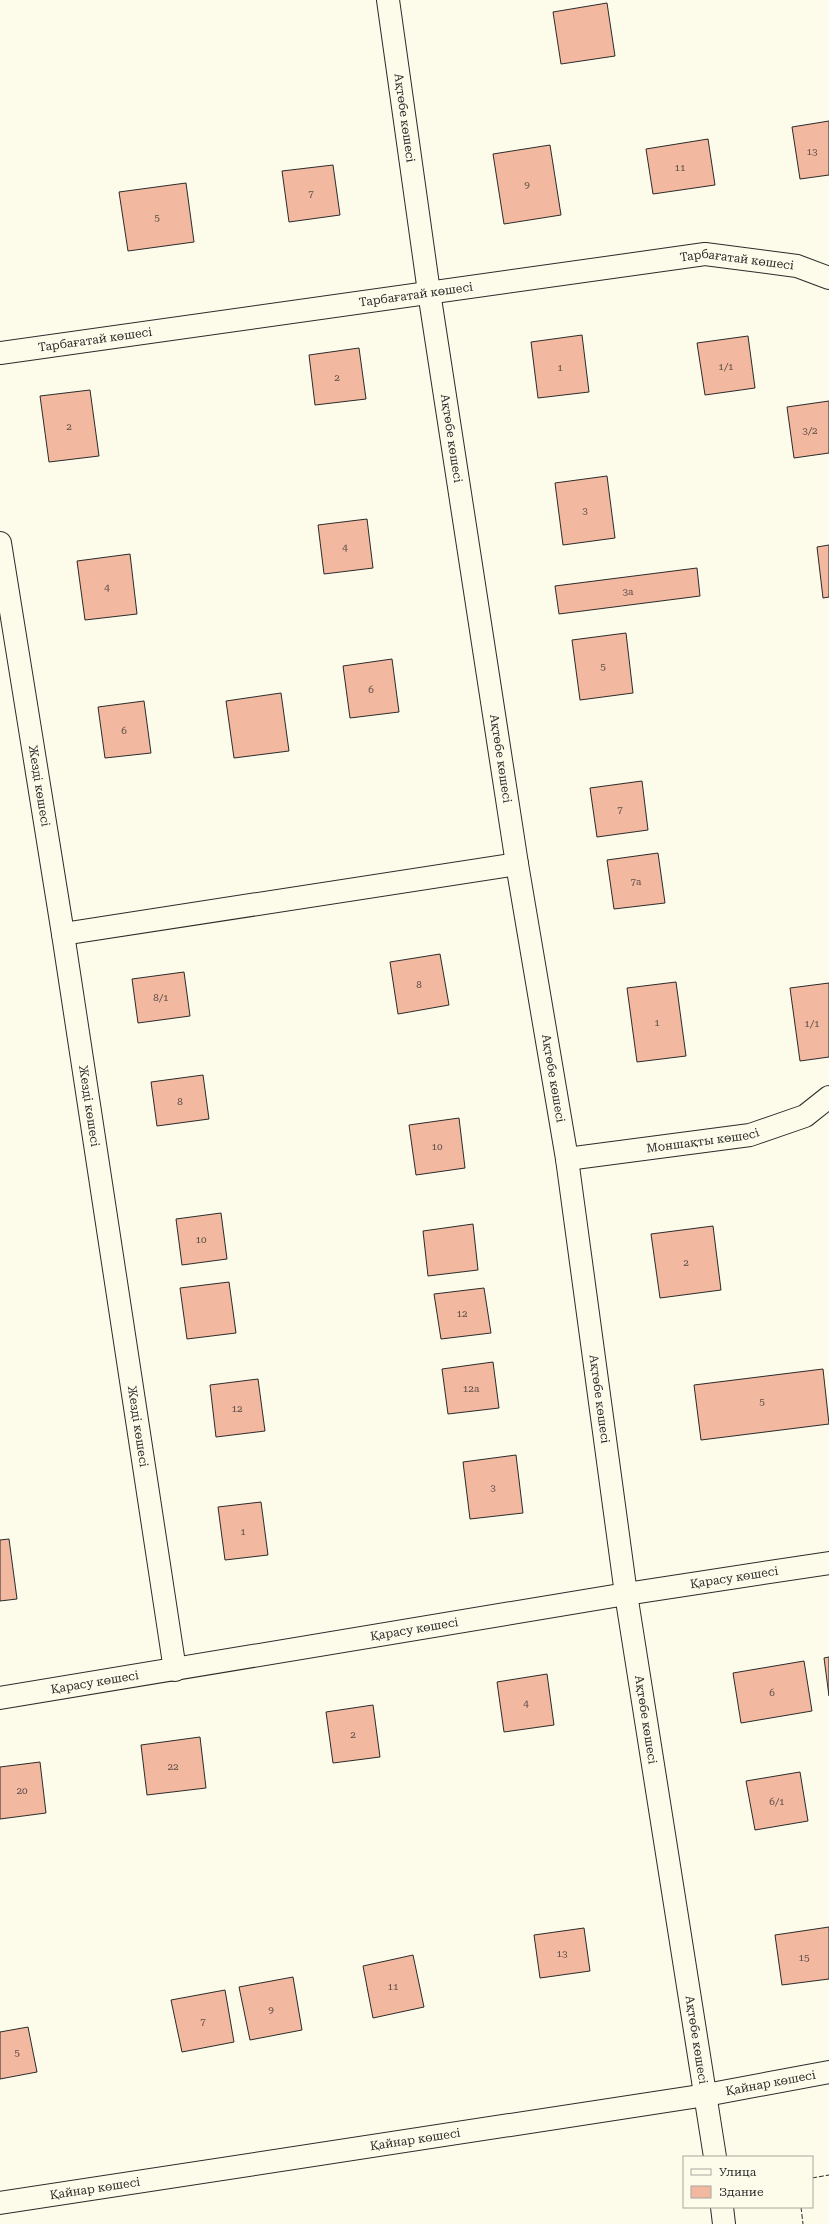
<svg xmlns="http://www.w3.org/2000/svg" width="829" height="2224" viewBox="0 0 829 2224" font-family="'Roboto Serif',serif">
	<rect width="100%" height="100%" fill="#fdfbea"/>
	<!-- building -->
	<path fill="#f2b8a0" stroke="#2b2b2b" d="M607,3L615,56L561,64L553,12Z
		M829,121V175L800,179L792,127Z
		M708,139L715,185L653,194L646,149Z
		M550,145L561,215L504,224L493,154Z
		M333,165L340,215L289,222L282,171Z
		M186,183L194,242L128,251L119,192Z
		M582,335L589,392L538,398L531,342Z
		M748,336L755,388L705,395L697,343Z
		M359,348L366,399L315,405L309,355Z
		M90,390L99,456L49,462L40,396Z
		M829,401V453L794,458L787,407Z
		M607,476L615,538L563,545L555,483Z
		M367,519L373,568L324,574L318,525Z
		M829,545V597L823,598L817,547Z
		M130,554L137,614L85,620L77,561Z
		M697,568L700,596L559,614L555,586Z
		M626,633L633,693L580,700L572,640Z
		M392,659L399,712L350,718L343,666Z
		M281,693L289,751L234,758L226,701Z
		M144,701L151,753L105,758L98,707Z
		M642,781L648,830L597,837L590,788Z
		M658,853L665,903L614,909L607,860Z
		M440,954L449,1005L398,1014L390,962Z
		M184,972L190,1016L138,1023L132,979Z
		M676,982L686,1056L637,1062L627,988Z
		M829,983V1057L800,1061L790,988Z
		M203,1075L209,1119L157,1126L151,1082Z
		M459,1118L465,1168L416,1175L409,1125Z
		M221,1213L227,1259L182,1265L176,1219Z
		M473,1224L478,1270L428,1276L423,1231Z
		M713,1226L721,1290L660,1298L651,1234Z
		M229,1282L236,1333L187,1339L180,1288Z
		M484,1288L491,1333L441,1339L434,1294Z
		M493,1362L499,1408L448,1414L442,1369Z
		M823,1369L829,1424L701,1440L694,1385Z
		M258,1379L265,1431L216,1437L210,1385Z
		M516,1455L523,1513L470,1519L463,1462Z
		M261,1502L268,1555L225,1560L218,1507Z
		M9,1539L17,1599L0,1601V1540Z
		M829,1657V1696L824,1658Z
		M804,1661L812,1711L741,1723L733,1673Z
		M547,1674L554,1725L504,1732L497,1682Z
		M373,1705L380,1757L333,1763L326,1712Z
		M200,1737L206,1788L147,1795L141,1745Z
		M40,1762L46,1813L0,1819V1767Z
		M800,1772L808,1821L755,1830L746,1781Z
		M829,1927V1979L782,1985L775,1935Z
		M584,1928L590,1971L540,1978L534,1935Z
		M413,1955L424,2007L373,2018L363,1966Z
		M293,1977L302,2030L250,2040L239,1987Z
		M225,1990L234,2042L182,2052L171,2000Z
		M28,2027L37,2072L0,2079V2032Z"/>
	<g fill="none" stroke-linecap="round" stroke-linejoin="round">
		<defs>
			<g id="minor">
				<path id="s1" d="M388,0L429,292L517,864L567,1159L626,1594L715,2157"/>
				<path id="s2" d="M0,353L705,254L797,266L829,278"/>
				<path id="s3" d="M0,543L63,934L175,1670"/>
				<path d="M63,934L517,864"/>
				<path id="s4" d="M567,1159L750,1135L805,1116L829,1097"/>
				<path id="s5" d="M0,1698L626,1594L829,1563"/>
				<path id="s6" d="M0,2203L706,2095L829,2072"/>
				<path d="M722,2207L724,2224"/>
			</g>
		</defs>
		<!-- minor casing -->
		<use href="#minor" stroke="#2b2b2b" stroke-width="24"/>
		<!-- minor -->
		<use href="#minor" stroke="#fdfbea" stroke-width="22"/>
		<!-- fence -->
		<path stroke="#2b2b2b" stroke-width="1" stroke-dasharray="5 2" stroke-linecap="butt" d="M812,2178L829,2175
			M801,2207L803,2224"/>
	</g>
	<g text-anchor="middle" stroke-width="3" stroke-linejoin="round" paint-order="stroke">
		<!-- number labels -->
		<g font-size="10" fill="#5d4e48">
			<text x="812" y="155">13</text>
			<text x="680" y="171">11</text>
			<text x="527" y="188">9</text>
			<text x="311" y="197">7</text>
			<text x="157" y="221">5</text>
			<text x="726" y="370">1/1</text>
			<text x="560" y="371">1</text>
			<text x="337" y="381">2</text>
			<text x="69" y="430">2</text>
			<text x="810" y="434">3/2</text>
			<text x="585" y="514">3</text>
			<text x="345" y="551">4</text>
			<text x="107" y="591">4</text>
			<text x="628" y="595">3а</text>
			<text x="603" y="670">5</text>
			<text x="371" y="693">6</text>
			<text x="124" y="734">6</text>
			<text x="620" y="813">7</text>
			<text x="636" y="885">7а</text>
			<text x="419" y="988">8</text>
			<text x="161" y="1001">8/1</text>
			<text x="657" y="1026">1</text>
			<text x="812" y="1027">1/1</text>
			<text x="180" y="1105">8</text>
			<text x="437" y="1150">10</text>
			<text x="201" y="1243">10</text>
			<text x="686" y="1266">2</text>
			<text x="462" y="1317">12</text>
			<text x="471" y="1392">12а</text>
			<text x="762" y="1405">5</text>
			<text x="237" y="1412">12</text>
			<text x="493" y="1491">3</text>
			<text x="243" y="1535">1</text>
			<text x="772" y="1696">6</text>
			<text x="526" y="1707">4</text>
			<text x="353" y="1738">2</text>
			<text x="173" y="1770">22</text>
			<text x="22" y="1794">20</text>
			<text x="777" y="1805">6/1</text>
			<text x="562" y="1957">13</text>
			<text x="804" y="1961">15</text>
			<text x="393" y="1990">11</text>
			<text x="271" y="2013">9</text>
			<text x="203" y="2025">7</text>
			<text x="17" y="2056">5</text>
		</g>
		<!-- street labels -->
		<g font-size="12" fill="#2b2b2b" stroke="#fdfbea">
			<text dy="4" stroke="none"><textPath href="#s1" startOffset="119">Ақтөбе көшесі</textPath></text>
			<text dy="4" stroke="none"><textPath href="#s2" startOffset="744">Тарбағатай көшесі</textPath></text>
			<text dy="4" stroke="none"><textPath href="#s2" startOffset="420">Тарбағатай көшесі</textPath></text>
			<text dy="4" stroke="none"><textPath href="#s2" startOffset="96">Тарбағатай көшесі</textPath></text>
			<text dy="4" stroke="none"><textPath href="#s1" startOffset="443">Ақтөбе көшесі</textPath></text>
			<text dy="4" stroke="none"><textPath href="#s1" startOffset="767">Ақтөбе көшесі</textPath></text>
			<text dy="4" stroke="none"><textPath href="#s3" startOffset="246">Жезді көшесі</textPath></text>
			<text dy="4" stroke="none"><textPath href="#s1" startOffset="1091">Ақтөбе көшесі</textPath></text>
			<text dy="4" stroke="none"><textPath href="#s3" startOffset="570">Жезді көшесі</textPath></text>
			<text dy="4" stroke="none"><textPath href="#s4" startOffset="137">Моншақты көшесі</textPath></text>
			<text dy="4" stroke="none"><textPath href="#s1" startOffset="1415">Ақтөбе көшесі</textPath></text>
			<text dy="4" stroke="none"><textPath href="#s3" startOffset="894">Жезді көшесі</textPath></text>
			<text dy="4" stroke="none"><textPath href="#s5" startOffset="744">Қарасу көшесі</textPath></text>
			<text dy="4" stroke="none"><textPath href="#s5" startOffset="420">Қарасу көшесі</textPath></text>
			<text dy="4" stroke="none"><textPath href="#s5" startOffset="96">Қарасу көшесі</textPath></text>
			<text dy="4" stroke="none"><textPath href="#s1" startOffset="1739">Ақтөбе көшесі</textPath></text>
			<text dy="4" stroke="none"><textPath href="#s1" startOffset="2063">Ақтөбе көшесі</textPath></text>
			<text dy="4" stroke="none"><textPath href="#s6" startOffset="780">Қайнар көшесі</textPath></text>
			<text dy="4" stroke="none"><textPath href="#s6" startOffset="420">Қайнар көшесі</textPath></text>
			<text dy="4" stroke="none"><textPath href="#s6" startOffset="96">Қайнар көшесі</textPath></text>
		</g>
	</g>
	<!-- legend -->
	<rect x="683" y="2156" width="130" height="52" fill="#fdfbea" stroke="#a9a89e"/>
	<rect x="691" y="2169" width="20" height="6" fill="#fdfbea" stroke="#a9a89e"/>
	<text x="719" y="2176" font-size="12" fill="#2b2b2b">Улица</text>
	<rect x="691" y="2186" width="20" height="12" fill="#f2b8a0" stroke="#a9a89e"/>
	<text x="719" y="2196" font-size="12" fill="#2b2b2b">Здание</text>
</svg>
